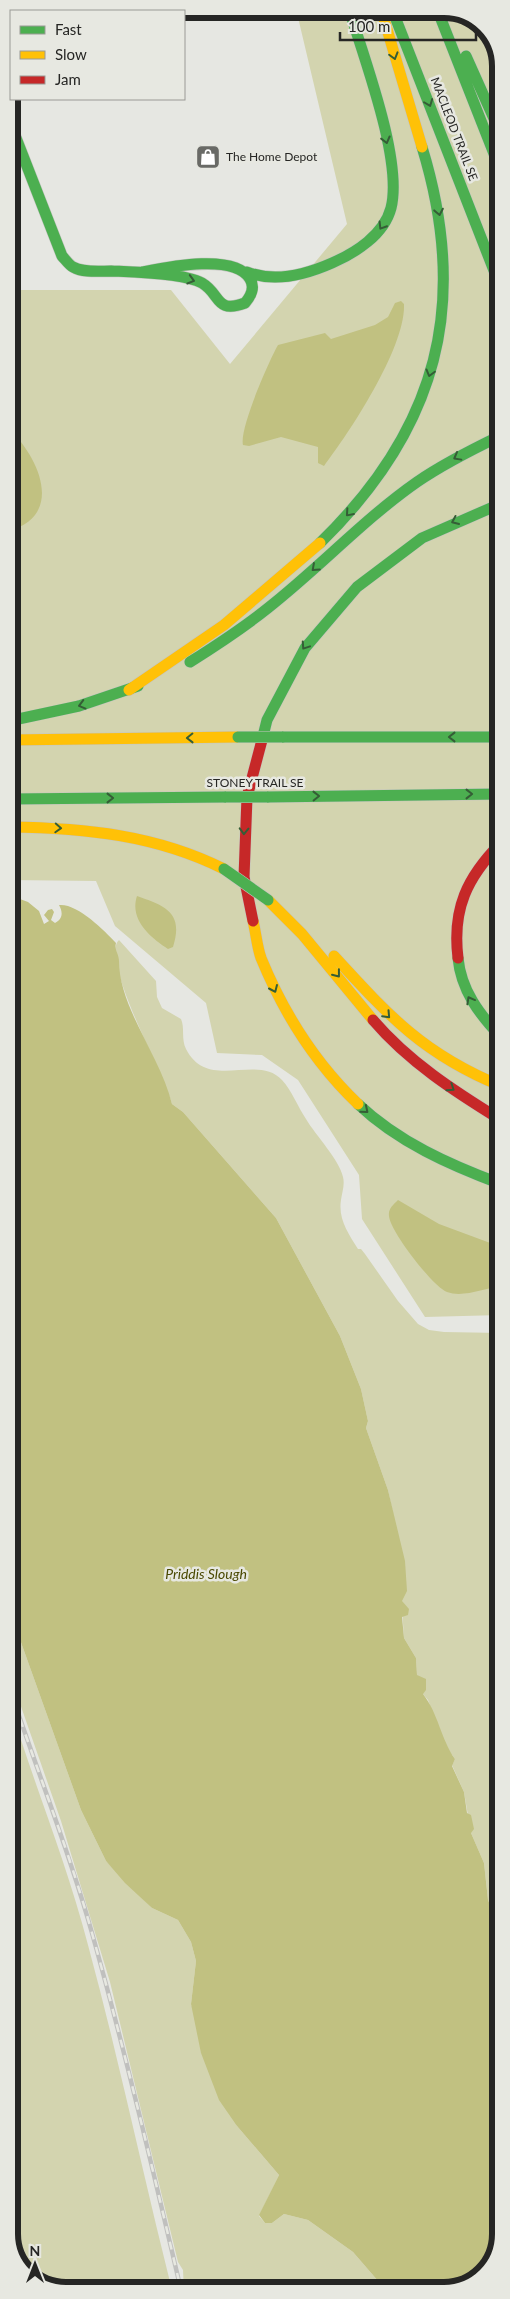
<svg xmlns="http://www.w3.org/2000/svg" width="510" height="2299" viewBox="0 0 510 2299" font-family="Lato,sans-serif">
	<rect width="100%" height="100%" fill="#e6e7e2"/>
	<!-- green -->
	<path fill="#d3d4af" d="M296,9H452L482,23L500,54L501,1315L425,1317L362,1219L359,1175L298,1080L262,1055L217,1053L206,1003L115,926L96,881L9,880V290H171L230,364L347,224Z
		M119,940L156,981L157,997L162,1008L181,1019C185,1028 181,1039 186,1049C208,1092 257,1053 282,1080C292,1091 298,1107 306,1119C316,1136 339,1159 343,1177C345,1185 342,1192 341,1200C338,1219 348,1233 358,1249H361L365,1254L398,1301L418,1324L429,1330L444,1332L501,1333V1931L488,1900L484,1863L471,1833L464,1792L452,1765L455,1759L445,1745L428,1700L423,1694L417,1675L416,1658L404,1638L397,1532L388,1490L366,1428L368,1421L361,1389L340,1336L276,1218L183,1112L172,1104C165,1076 99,958 119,940Z
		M9,1617L18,1634L81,1810L106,1861L152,1908L178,1920L191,1942L196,1961L191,2004L237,2126L279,2175L259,2216L265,2223H272L284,2214L308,2220L353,2252L385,2289L184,2290L183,2270L178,2262L110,1982L61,1821L10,1675Z
		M10,1705C34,1785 67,1863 88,1945C119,2059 143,2175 172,2290H58L28,2276L10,2245Z"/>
	<!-- water -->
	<path fill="#c1c181" d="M401,301L404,304C406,347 350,432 324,466L318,463V447L281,437L249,446L243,445C239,429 269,361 278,345L325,333L331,339L375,325L388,317L395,303Z
		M9,429C39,457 65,515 9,531Z
		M9,895L28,902L39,911L44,924L49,921L44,915L48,910L52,909L54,912L51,920L55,923C63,919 63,912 59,905C77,903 104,930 116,943C114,950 119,954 119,961C119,1008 161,1057 172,1104L183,1112L276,1218L340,1336L361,1389L368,1421L366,1428L388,1490L405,1561L407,1591L402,1601L409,1609L408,1615L402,1617L404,1638L416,1658L417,1675L426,1679V1690L423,1694C438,1713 441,1739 455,1759L452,1766L464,1792L467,1813L471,1815L474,1829L471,1833L484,1863L488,1900L501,1931V2234L487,2271L456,2289H385L353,2252L308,2220L284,2214L272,2223H265L259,2215L279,2175L237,2126L219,2100L201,2053L191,2004L196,1961L191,1942L178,1920L152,1908L125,1883L106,1861L81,1810L18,1634L9,1617Z
		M137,896C165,906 184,912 173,947L168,949C151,938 129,920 137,896Z
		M398,1200L439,1224L501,1247V1286C485,1288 463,1298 447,1292C433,1287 390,1231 389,1216C388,1209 393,1205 398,1200Z"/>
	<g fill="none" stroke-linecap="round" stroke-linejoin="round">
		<defs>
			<path id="fast" d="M392,9L500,286
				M437,9L500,169
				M466,56L500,132
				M9,120L62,256C65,259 69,265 73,267C83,273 100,271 111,271C132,272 184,273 202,283C221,294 215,314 245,303C251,296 255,287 250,279C235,253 168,267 143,272
				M247,272C275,283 305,275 332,263C355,253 384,235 391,208C403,161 364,58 349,9
				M320,543C438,428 470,304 422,147
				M190,662C217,645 243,628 268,608C319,568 364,519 417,482C443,464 471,450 500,436
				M9,721L79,706L138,686
				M282,737H501
				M262,740L267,720L305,648L357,587L422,538L500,504
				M267,797L501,794
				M9,799L226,797
				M458,958C461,990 479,1014 501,1037
				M358,1104C398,1142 450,1165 501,1184"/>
			<path id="slow" d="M381,9L422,147
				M129,690L224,625L320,543
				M9,740L238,737
				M9,827C85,828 156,835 224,869
				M268,900L302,934L373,1020
				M253,921C256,933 257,947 261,958C284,1014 315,1063 358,1104
				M334,956C389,1016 423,1054 501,1086"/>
			<path id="jam" d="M253,921L244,877L247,797L262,740
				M458,958C452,909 467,877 501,843
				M373,1020C409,1062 454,1091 501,1120"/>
		</defs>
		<!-- fast casing -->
		<use href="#fast" stroke="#c4c4c1" stroke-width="12"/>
		<!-- slow casing -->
		<use href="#slow" stroke="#c4c4c1" stroke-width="12"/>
		<!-- jam casing -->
		<use href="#jam" stroke="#c4c4c1" stroke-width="12"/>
		<!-- fast -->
		<use href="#fast" stroke="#4caf50" stroke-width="11"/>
		<!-- slow -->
		<use href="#slow" stroke="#ffc107" stroke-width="11"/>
		<!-- jam -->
		<use href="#jam" stroke="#c62828" stroke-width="11"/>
		<defs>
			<path id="rail" d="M10,1689C37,1771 69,1850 92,1933C125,2051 153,2170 181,2290"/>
		</defs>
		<!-- rail casing -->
		<use href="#rail" stroke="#c0c0be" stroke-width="4.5"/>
		<!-- rail -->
		<use href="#rail" stroke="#e7e8e1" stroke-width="2.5" stroke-dasharray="8" stroke-linecap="butt"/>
		<defs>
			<path id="fast-bridge" d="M238,737H282
				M226,797H267
				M224,869L268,900"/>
		</defs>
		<!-- fast-bridge casing -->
		<use href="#fast-bridge" stroke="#c4c4c1" stroke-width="12" stroke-linecap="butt"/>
		<!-- fast-bridge -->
		<use href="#fast-bridge" stroke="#4caf50" stroke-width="11"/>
	</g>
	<!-- one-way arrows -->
	<defs><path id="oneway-chevron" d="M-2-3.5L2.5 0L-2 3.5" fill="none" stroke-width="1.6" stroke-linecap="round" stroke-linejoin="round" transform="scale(1.25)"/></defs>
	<g stroke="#355d36">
		<use href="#oneway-chevron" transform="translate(394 56) rotate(74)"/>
		<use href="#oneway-chevron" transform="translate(429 103) rotate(69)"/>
		<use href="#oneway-chevron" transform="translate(386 140) rotate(76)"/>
		<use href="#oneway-chevron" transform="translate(439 212) rotate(79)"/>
		<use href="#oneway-chevron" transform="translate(382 226) rotate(122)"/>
		<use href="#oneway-chevron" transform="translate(191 280) rotate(16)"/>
		<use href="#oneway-chevron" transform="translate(430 373) rotate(105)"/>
		<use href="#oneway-chevron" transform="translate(457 457) rotate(151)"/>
		<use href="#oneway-chevron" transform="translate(349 513) rotate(131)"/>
		<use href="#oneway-chevron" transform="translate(455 521) rotate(156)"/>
		<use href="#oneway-chevron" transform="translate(315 568) rotate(138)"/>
		<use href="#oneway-chevron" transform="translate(305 646) rotate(124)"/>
		<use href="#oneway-chevron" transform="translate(82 705) rotate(165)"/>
		<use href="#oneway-chevron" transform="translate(452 737) rotate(180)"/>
		<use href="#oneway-chevron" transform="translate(190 738) rotate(179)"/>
		<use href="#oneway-chevron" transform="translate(469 794)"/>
		<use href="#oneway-chevron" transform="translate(316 796) rotate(-1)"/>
		<use href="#oneway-chevron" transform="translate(110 798)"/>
		<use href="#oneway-chevron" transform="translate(58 828) rotate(3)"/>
		<use href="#oneway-chevron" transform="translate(244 831) rotate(92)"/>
		<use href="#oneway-chevron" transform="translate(337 974) rotate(52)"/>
		<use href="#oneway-chevron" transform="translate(274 989) rotate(66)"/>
		<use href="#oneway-chevron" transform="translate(470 1000) rotate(-119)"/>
		<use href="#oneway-chevron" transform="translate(387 1015) rotate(47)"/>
		<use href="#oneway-chevron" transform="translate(451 1088) rotate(34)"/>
		<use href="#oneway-chevron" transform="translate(365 1110) rotate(40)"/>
	</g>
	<!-- icons -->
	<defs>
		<symbol id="shop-square" viewBox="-11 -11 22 22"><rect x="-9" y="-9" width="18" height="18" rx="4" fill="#696a66" stroke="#e7e8e1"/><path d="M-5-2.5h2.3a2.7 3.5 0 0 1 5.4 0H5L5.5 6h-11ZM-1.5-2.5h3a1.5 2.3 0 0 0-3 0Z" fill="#fff"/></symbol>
	</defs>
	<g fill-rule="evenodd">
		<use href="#shop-square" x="194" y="143" width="28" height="28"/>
	</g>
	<g text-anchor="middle" stroke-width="5" stroke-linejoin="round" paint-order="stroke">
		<!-- street labels -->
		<g font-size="12" fill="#262624" stroke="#e7e8e1">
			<text transform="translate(454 129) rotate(69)" y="4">MACLEOD TRAIL SE</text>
			<text x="255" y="787">STONEY TRAIL SE</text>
		</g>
		<!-- poi labels -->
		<g font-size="12" fill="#262624" stroke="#e7e8e1" text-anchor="start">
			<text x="226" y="161">The Home Depot</text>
		</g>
		<!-- water labels -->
		<g font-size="14" font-style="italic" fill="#494800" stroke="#e7e8e1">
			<text x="206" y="1579">Priddis Slough</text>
		</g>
	</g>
	<!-- crop -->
	<path d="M0 0H510V2299H0ZM66 18H444A48 48 0 0 1 492 66V2234A48 48 0 0 1 444 2282H66A48 48 0 0 1 18 2234V66A48 48 0 0 1 66 18Z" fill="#e7e8e1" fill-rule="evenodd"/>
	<path fill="none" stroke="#262624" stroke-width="6" d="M66 18H444A48 48 0 0 1 492 66V2234A48 48 0 0 1 444 2282H66A48 48 0 0 1 18 2234V66A48 48 0 0 1 66 18Z"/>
	<!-- legend -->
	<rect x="10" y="10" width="175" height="90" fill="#e7e8e1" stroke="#9a9a95"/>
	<rect x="20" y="26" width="25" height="8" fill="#4caf50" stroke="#9a9a95"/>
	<text x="55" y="35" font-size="15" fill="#262624">Fast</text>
	<rect x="20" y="51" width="25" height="8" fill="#ffc107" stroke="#9a9a95"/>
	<text x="55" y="60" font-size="15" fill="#262624">Slow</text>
	<rect x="20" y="76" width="25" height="8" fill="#c62828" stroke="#9a9a95"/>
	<text x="55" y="85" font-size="15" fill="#262624">Jam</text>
	<!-- north arrow -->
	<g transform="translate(35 2264)" stroke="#e7e8e1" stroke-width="4" paint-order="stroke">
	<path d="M0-4L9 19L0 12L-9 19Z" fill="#262624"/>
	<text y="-8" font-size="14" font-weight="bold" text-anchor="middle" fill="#262624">N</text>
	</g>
	<!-- scale -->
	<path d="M340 32v8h136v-8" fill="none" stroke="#262624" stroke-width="2.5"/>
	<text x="348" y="32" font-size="15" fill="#262624" stroke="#e7e8e1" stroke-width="4" paint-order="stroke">100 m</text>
</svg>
